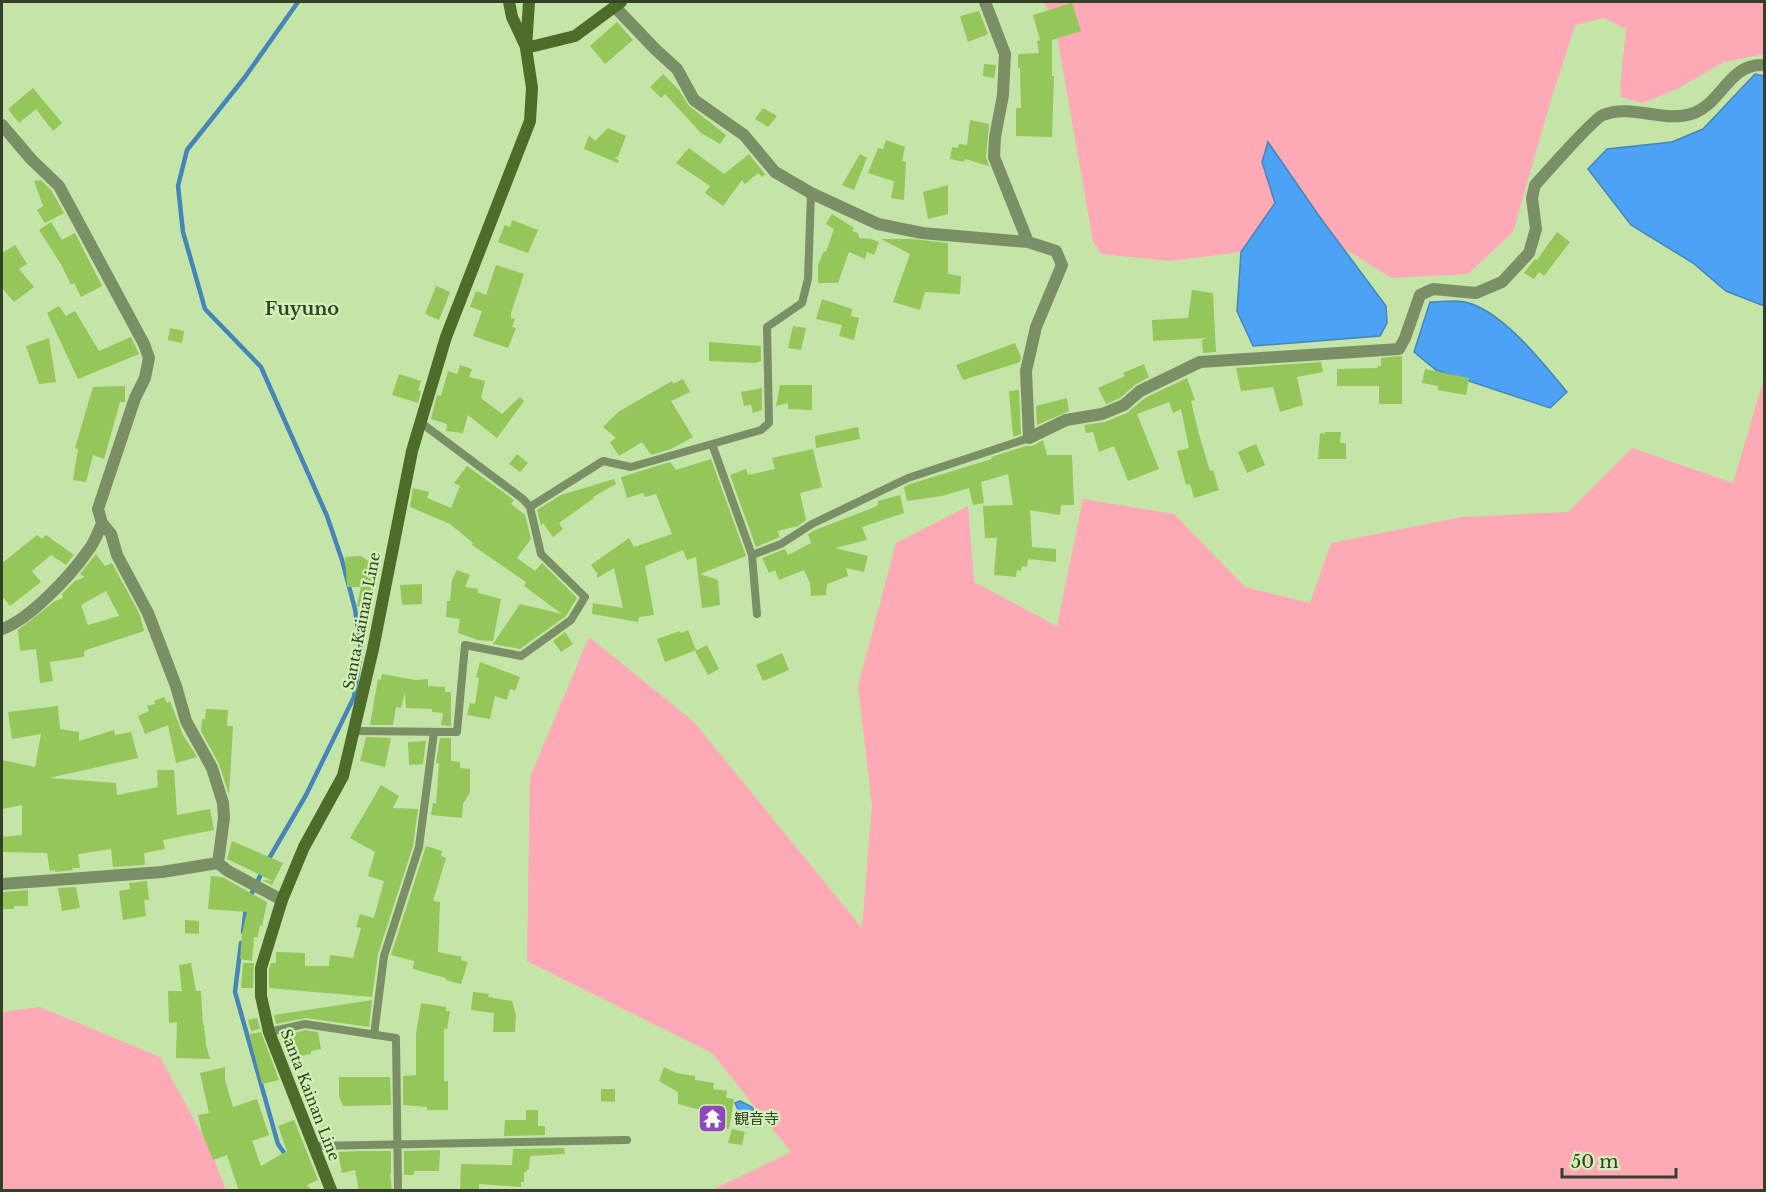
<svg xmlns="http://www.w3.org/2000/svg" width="1766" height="1192" viewBox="0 0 1766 1192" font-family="'Libre Baskerville','Noto Sans JP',serif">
	<rect width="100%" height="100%" fill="#c5e4a8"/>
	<!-- green -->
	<path fill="#fda9b6" d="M1043,2H1764V54L1724,62L1675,90L1642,103L1621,97L1620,87L1626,29L1604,18L1575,25L1549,106L1513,232L1468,274L1392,278L1343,248L1319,216L1262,162L1276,203L1241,252L1170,261L1101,254L1093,241L1054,19Z
		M1764,378V1190H712L791,1152L712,1053L527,961L530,777L589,637L694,722L862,928L872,806L858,686L896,543L968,506L974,582L1057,626L1083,499L1174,514L1245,587L1310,603L1331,543L1462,517L1568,512L1632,448L1733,483Z
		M40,1007L160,1057L210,1149L226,1190H2V1012Z"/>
	<!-- water -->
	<path fill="#4ca3f6" stroke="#4585b8" stroke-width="1.5" d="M1755,74L1764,76V306L1726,291L1693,263L1631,225L1588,169L1607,149L1672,142L1703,129Z
		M1268,142L1319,216L1386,306L1387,323L1380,336L1253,346L1237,311L1241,252L1275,203L1262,162Z
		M1430,302C1443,302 1461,299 1472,304C1506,316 1544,364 1567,392L1550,408L1436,370L1414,352Z
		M740,1101L752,1107L756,1116L754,1123L747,1127L739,1124V1112L735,1103Z"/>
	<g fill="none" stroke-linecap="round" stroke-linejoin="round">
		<!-- stream -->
		<path stroke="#4585b8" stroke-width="4.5" d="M267,862L306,795L354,697L361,651L355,609L342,560L327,516L261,367L205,309L183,232L178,186L187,150L245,77L298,2
			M250,897L263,870
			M243,932L246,908
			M241,943L235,992L278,1144L287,1157"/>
	</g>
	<!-- building -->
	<path fill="#94c65a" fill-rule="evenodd" d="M1072,3L1081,31L1052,40V76H1054L1052,137L1016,136V108H1021L1020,68H1018V54L1039,53L1037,41L1040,40L1033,15Z
		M979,11L988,34L968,42L960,16Z
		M617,22L633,40L605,64L590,46Z
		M984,64L996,65L994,78L983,76Z
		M663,74L679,90L689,106L726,135L720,144L701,133L665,94L661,98L650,87Z
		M33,88L62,123L53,131L36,109L19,123L8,109Z
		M763,108L777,116L768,127L755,119Z
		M970,120L989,124L986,157L989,166L965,159L964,162L950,159L952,147L958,148L959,144L967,145Z
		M608,128L626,136L618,157H615L619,161L618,163L584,149L589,135L595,141Z
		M886,140L905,147L902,161L906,162L904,200L891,198L894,182H896L868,173L878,148L883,149Z
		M689,148L724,174L749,154L765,174L762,177L758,173L745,184L742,180L723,206L705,193L710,186L676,163Z
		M860,154L867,158L854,190L842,185Z
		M41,180L51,190L64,213L45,223L37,210L43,206L34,181Z
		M948,185V214L928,219L923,192Z
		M832,214L854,228L852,231L858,233L859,238L871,239L879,242L874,255L867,252L865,259L849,252L838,283H818V265L824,251L826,252L834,229L826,224Z
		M512,220L538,230L528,253L498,242L505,225L510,227Z
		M51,222L62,240L75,233L102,286L81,297L74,283L71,285L62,266L39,230Z
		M1557,232L1570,242L1544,276L1539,272L1534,279L1524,273L1535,259L1537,260Z
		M881,239H912L948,243V274L961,276L960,294L925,292L920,310L893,302L910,254Z
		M15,245L27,264L19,269L34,287L14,302L2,288V253Z
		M496,265L524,274L511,313V318L515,319L512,327L516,328L508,348L473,336L482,311L470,307L476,291L486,295Z
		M436,286L450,292L439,320L425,314Z
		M1192,290L1213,293L1216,352L1203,353L1202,340L1207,338L1153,341L1152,320L1188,318Z
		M822,299L852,309L851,316L859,318L854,340L839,336L842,325L816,319Z
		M59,306L66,316L75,311L99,351L131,337L139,354L78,379L47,313Z
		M793,326L806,328L801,350L788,348Z
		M170,328L184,331L182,343L168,340Z
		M49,338L56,382L39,384L26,346Z
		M709,342L761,346V361L755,363L709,361Z
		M1015,343L1021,357L1020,362L963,380L956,365Z
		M1402,356V404H1379V386H1337V369L1378,368L1377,366H1381V358Z
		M1321,362L1323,372L1297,377L1303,405L1280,412L1273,387L1241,391L1236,368Z
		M1144,364L1149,377L1135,385L1120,398L1106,404L1098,388L1125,376L1123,373Z
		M460,365L472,369L469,377L485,381L481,398L502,414L520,397L524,401L497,438L468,415L463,433L446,431L447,424L431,419L437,395L441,396L448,371L457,374Z
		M1425,369L1469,378L1466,395L1438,390V386L1422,383Z
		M399,374L421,381L418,390L421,391L418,403L392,395Z
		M1187,378L1195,400L1191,401L1198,431L1210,471L1213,470L1219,490L1194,498L1190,484L1186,485L1177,451L1189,448L1181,409L1173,413L1169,402L1137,414L1159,469L1128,481L1114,446L1099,452L1093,432L1086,433L1084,425L1105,422L1127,413L1145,398Z
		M683,379L690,392L671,401L693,437L671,449L651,455L642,442L619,456L610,442L616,438L603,427L618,412L672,381L673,384Z
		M780,385H812V410L788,409V403L776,406Z
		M125,386V402H120L104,459L93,455L86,482L73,480L78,449L75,448L93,387Z
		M762,388V410L753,413L751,405L744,406L741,392Z
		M1019,390L1021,434L1013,437L1009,391Z
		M1067,398L1069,411L1037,425L1036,406Z
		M858,427L860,439L816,448L815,436Z
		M1325,432H1341L1340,443H1346V459H1318L1320,433L1325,434Z
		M1043,440L1047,455H1072L1074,505H1061L1060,515L1030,510L1032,547L1056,549V562L1028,559L1027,567L1022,566L1021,571L1017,570L1016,577L994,575L997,538H985L983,506L1013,505L1008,474L981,482L984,503L973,505L969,488L942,496L907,501L904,487L910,484L992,459L991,457L1026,446H1032Z
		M1256,444L1265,465L1247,473L1238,452Z
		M813,449L822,487L800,493L806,520L798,526L777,531L780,537L756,547L730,475L746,469L748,475L775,469L772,458Z
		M517,454L528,463L520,472L509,464Z
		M711,459L746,556L700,574L718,580L720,605L702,608L696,557L687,560L683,550L645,566L654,615L639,617L638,622L592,614L593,603L623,608L614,568L597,578V573L591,565L629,538L634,547L672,534L656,494L645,497L643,493L627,498L621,477L670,462L676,470Z
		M467,466L514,500L511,504L525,515L531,539L517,558L535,571L542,563L577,598L566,616L520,649L493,644L520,604L562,614L524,586L526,582L472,545L473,543L450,524L410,507L413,488L429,492L427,498L451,508L460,486L454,483Z
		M614,479L616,484L593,497L594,498L559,523L563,529L553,537L543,523L541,526L537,510L540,508L561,495Z
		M900,495L904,513L862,527L867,540L835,548L868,556L864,572L846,568L848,576L827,584L826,595L811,596L810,583L804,570L779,580L775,570L769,573L762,558L785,549L788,555L811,543L808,534L815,530L870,509L878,505V501Z
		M37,535L42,539L46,535L74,555L66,565L51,555L32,571L41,582L10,606L2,596V563Z
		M96,554L105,566L112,563L140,615L144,631L86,650L84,652V657L50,662L53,681L40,683L36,649L20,651L18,630L55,601L63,598L62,594L75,581L85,577L80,574ZM106,591L119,616L88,625L81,605Z
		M361,556L371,563L374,584L369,609L357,606L361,587H347L345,557Z
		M457,570L470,575L465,587L478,589V593L501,599L493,641L478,640L458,633L460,619L446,617L447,601H450L452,580Z
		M422,584V604L402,605L400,585Z
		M688,630L696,650L665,662L657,639L680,631L681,633Z
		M565,632L573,644L561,652L553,641Z
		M707,645L719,669L708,675L695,651Z
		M782,653L789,670L763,681L756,665Z
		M480,662L520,677L515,691L510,689L507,700L495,696L490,719L467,715L470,703L475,704L479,678L476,677Z
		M382,674L415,680L428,679V686L445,687V692H451V726L441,725L443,713L432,712V709L406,708L405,692L401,708L396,707L393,725H370L378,679L381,680Z
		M164,697L167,703L170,701L183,735L197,757L176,763L168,725L145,734L138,716L149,711L147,706L155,704L154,701Z
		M58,706L60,729L79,732V741L114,730L115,735L131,732L138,758L49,778L116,783L117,795L158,787L157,770H174L177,815L210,809L214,830L163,840L165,849L144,853L145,865L113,867L111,849L78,854L80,868H72L73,870L55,872V870L50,871L47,853L2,852V837L22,835V805L2,809V760L35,767L41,734L12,739L8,712Z
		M206,709L228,710L227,726H233L229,795L219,764L201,731L202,719H205Z
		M366,737L391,738L385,767L360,761Z
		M440,738H451V761L460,762V768L470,769V792L463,804L462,818L431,815L433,803L436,804L439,763H436Z
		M426,741L423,764L409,765L408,742Z
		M381,785L399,796L393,808L418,809L413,846L378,954L372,997L269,988V969L271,963H276V952L305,953V966H329L330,955L353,958L361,928L356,927L360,914L374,918L384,881L368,876L375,852L350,838Z
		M232,841L283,863L272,885L262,880L273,881L227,859Z
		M426,846L442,851L441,856L446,858L433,901L440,902L438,952L462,957L461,960L468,962L461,984L446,980V978L413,969L414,961L391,955Z
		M211,876L222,877L267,902L262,926L260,925L257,938L254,937L252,961L240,959L242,933L247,912L208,909Z
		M147,881L149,900H144L146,916L123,920L119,891L130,889L129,883Z
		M76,887L80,908L62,911L58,888Z
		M28,890V906H14V909H2V892Z
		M185,920L199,921V934L185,933Z
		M191,963L196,991H201L203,1025H204L206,1045L210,1059L176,1058L177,1022L169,1023L168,991H182L179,965Z
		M243,963H254L253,988H241Z
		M473,992L489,994L488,997L512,1001L516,1015L515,1032H493L494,1013L471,1010Z
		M372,1000L369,1027L306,1018L276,1024L274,1015Z
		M421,1003L446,1007V1011H450L447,1029H444V1081H448V1110H427V1107L403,1105V1076L416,1075V1034Z
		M257,1018L260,1029L251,1031L248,1020Z
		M305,1030L318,1032L321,1049L311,1051V1054L296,1057L291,1034Z
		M261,1032L279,1080L262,1084L249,1034Z
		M225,1067V1080L233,1107L257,1099L269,1135L252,1141L261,1166L287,1151L278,1126L294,1120L318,1180L307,1185L312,1191H239L227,1155L213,1160L202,1133L198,1115L209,1113L200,1073Z
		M664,1067L676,1073L695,1076V1080L714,1083L713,1089L727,1091L726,1098L734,1099L729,1129L698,1124L701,1110L678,1104V1092L659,1081Z
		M339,1077H390L391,1105L343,1106L339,1096Z
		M601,1089H615V1102L601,1101Z
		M526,1110H538V1126H545V1135L504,1136L505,1120H526Z
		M732,1129L745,1132L742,1145L728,1143Z
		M564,1148L565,1154L530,1156L529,1169L524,1173V1182H521V1187L479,1184V1191H460L461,1164L512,1165L513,1149Z
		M440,1150L439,1171H414V1175H404V1151Z
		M360,1151H391V1174H390L392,1191H359L355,1170L342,1173L338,1152Z"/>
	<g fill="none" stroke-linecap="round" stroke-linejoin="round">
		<!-- lane -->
		<path stroke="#7a8f65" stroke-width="8" d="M420,422L523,499L530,507L603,461L631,467L761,430L769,423L767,327L802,303L808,279L811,193
			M712,444L752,555L757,614
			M752,555L781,544L812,524L908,478L1029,438
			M355,731L457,732L465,645L521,656L571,620L585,597L541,554L530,507
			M269,1032L305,1024L396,1038L398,1190
			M374,1035L384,956L419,847L434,732
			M314,1146L627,1140"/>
		<!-- street -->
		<path stroke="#7a8f65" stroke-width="12" d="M985,2L1005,54L1003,95L995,137L994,157L1028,242
			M615,7L655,49L677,69L694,100L744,135L775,172L811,193L878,224L922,233L1028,242L1056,251L1062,265L1036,327L1026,371L1029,438L1066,420L1102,414L1124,405L1140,391L1200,362L1399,349L1405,338L1420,295L1433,289L1476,293L1502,282L1529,253L1536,229L1532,198L1535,185C1546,173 1593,119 1603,115C1632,103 1664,124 1694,113C1723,102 1729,63 1764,65
			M2,125L31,159L59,186L144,344L149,358L145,378L135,398L98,509L102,523L111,534L117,555L148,613L176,686L186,721L212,768L223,803L224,818L218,863L228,871L282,900
			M2,629C29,620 71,575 87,552C94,544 98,533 102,523
			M2,884L162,872L218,863"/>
		<!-- secondary -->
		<path stroke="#4d6c29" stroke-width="12" d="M509,2L512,17L526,47
			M526,48L575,36L621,2
			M331,1190L269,1032L261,996V968L282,900L304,847L343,776L373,649L412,451L446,337L530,121L532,88L526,48L529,2"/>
	</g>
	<!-- icons -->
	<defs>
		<symbol id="temple-square" viewBox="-11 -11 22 22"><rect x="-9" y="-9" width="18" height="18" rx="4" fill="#8f48bb" stroke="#d2f1b5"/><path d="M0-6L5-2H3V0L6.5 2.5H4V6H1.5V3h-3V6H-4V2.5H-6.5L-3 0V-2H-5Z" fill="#fff"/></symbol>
	</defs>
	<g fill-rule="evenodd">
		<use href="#temple-square" x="696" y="1102" width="33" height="33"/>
	</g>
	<g text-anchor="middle" stroke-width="4.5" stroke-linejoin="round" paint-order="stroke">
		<!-- street labels -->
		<g font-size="15" fill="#344028" stroke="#d2f1b5">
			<text transform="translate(362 621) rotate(-79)" y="5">Santa Kainan Line</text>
			<text transform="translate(310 1095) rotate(69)" y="5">Santa Kainan Line</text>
		</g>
		<!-- poi labels -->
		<g font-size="15" fill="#344028" stroke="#d2f1b5" text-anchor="start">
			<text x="734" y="1124">観音寺</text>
		</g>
		<!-- quarter labels -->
		<g font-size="18" font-weight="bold" fill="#344028" stroke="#d2f1b5">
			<text x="302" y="315">Fuyuno</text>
		</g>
	</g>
	<!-- border -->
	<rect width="1766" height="1192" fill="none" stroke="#344028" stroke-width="6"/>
	<!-- scale -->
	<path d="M1562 1168v9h114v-9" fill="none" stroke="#344028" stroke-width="3"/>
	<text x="1571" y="1168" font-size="18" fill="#344028" stroke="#d2f1b5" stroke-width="4.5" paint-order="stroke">50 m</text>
</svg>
